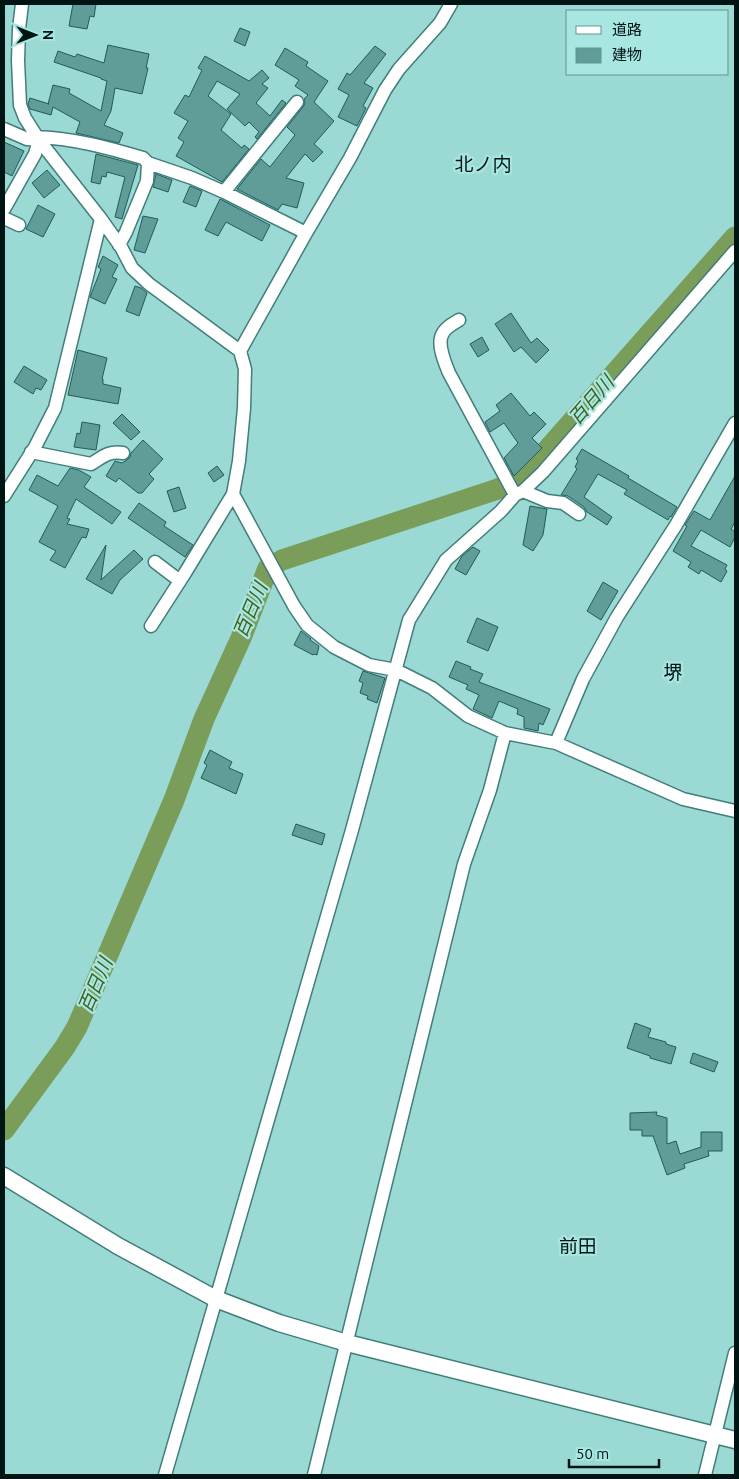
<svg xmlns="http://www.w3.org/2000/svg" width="739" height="1479" viewBox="0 0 739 1479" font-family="Ubuntu,'Noto Sans JP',sans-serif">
	<rect width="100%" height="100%" fill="#9bd9d5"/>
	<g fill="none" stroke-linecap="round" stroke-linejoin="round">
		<!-- river -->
		<path stroke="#7b9d5a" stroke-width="21" d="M4,1130L65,1047L77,1027L174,800L204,719L241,638L268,568L282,560L498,489L516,480L532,467L735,237"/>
	</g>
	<!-- building -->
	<path fill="#609c98" stroke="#1f5d5b" d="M73,4H96L94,17L90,16L87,29L69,26Z
		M240,28L250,32L245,46L234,41Z
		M108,45L149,54L146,68H148L142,94L115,88L111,111L104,125L123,133L119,143L76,133L80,122L53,107L51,115L30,109L28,104L30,98L49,104H48L53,85L70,89L69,93L101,111L107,81L101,79V78L54,62L58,51L75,57L77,54L104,63Z
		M375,46L386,54L364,83L373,88L363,106L366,108L357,126L338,117L349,95L338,89L347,73L350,75Z
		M285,48L308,62L306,66L328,81L314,102L334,121L314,144L323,152L313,162L305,154L286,178L304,183L297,208L282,204L278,210L237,189L261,159L270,167L295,135L287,127L303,107L305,103L304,99L308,95L295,86L299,80L275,65Z
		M205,56L249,81L262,70L269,78L262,84L268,88L256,103L270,116L282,100L286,103L257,139L255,137L259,132L249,122L245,126L227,109L240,94L217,81L208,96L231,114L221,130L242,148L244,145L249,149L222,182L176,156L184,142L178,138L188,121L174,113L185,95L189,97L202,70L198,68Z
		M4,142L24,151L12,176L4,172Z
		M96,154L138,165L122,219L115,217L125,177L107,172L106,177L102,176L100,184L91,182Z
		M47,170L60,185L44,198L32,183Z
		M156,174L172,180L168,192L153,187Z
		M190,186L202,191L196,207L183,202Z
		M220,199L270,225L262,241L226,222L218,236L205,230Z
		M38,205L55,214L43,237L26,229Z
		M143,216L158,219L145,253L134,250Z
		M103,256L118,265L112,277L117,279L105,304L90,297L101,269L98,267Z
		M135,286L141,288L147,293L139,316L126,311Z
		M511,313L531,343L537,338L549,350L536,363L521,347L514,352L495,324Z
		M482,337L489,350L478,357L470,344Z
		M78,350L107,358L102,379H103V384L121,388L118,404L68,395Z
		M24,366L47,380L41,390L36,388L33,394L14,382Z
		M511,393L530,416L534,412L546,424L532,438L542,448L514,476L504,458L518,443L504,423L490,432L485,422L500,411L496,405Z
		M122,414L140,432L131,440L113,423Z
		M82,422L100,425L96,450L74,447L77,433L80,434Z
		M143,440L163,459L149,474L154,479L142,493H138L119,478L116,482L106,476L115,461L122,463L127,460L130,457L131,453Z
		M582,449L629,476L628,478L677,507L671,517L670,516L668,520L624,494L627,490L598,474L584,497L612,517L607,525L587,512L584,507L568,496L561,495L577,469L575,467L578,461L576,459Z
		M217,466L224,475L214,482L208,473Z
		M70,468L79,470L91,477L84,487L121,512L112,524L76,499L67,518L70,519L67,524L89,529L86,538L82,537L65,568L50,560L56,551L39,542L58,506L29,490L37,475L58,486Z
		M735,476V522L731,529L735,532V537L730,547L701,530L691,546L727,565L725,569L727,571L721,582L701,570L699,574L688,567L691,562L673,551L687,526L685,525L694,511L710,520Z
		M179,487L186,508L174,512L167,491Z
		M139,503L166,522L164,526L193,545L185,557L128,518Z
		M530,506L547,509L543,535L533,551L523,545Z
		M106,545L101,580L134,550L143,559L120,580L112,594L86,579Z
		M473,547L480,551L466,575L455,569L462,556Z
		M603,582L618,591L601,620L587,611Z
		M477,618L498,627L488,651L467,642Z
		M301,631L311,639L310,640L319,646L317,655L314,654L313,655L294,645Z
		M456,661L471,667L470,669L483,674L479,682L550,709L543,725L539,723L538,731L524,728V717L517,714L518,709L499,701L492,718L473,709L479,695L466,689L468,685L449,677Z
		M363,671L385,678L377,703L367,699L368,696L360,693L363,683L359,681Z
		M210,750L232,762L229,768L243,774L236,794L201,778L207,765L204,763Z
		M296,824L325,834L322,845L292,835Z
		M635,1023L651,1029L648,1037L666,1042V1044L676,1047L671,1064L650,1058V1056L627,1048Z
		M693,1053L718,1062L714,1072L690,1063Z
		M657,1112L656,1115L667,1118V1144L676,1141L680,1154L701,1147V1132H722V1151H708L709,1156L684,1164L685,1168L667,1175L653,1136H642V1130H630V1113Z"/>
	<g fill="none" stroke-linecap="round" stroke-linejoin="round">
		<defs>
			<path id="minor" d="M22,4L19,29L18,61L20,105L25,118L39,140L101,219L121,247L132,268L149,284L240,351L245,369L244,408L239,461L233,494L185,573L151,626
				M4,129L27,139L39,140
				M36,137C73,138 109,148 143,158L148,163L147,181L126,232L119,245
				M148,163L192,178L224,192L306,233
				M224,192L297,102
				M4,209L35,154L39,140
				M4,218L19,225
				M459,320C454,323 446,327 443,333C436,343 445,363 449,373L515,495
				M240,351L306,233L350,158L385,90L399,69L440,23L451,4
				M31,452L91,464C104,456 108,451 123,453
				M523,491L547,501L563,503L579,514
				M233,494L294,606L307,625L334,647L369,665L396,670L432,688L468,716L505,733L556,743L683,799L735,811
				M4,496L35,447L55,408L101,219
				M155,562L180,581
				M556,743L583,679L617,617L676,525L735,423
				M165,1475L352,830L409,620L446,560L501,511L515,495L523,491L543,472L735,251
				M314,1475L464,864L490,790L505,733
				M705,1475L735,1353"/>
			<path id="tertiary" d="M4,1176L118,1246L216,1299L279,1323L347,1343L735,1440"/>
		</defs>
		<!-- minor casing -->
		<use href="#minor" stroke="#417e7a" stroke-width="15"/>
		<!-- tertiary casing -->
		<use href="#tertiary" stroke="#417e7a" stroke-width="19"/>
		<!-- minor -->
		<use href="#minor" stroke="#fff" stroke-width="12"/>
		<!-- tertiary -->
		<use href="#tertiary" stroke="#fff" stroke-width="16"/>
	</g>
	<g text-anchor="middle" stroke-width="4.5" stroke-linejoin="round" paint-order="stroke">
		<!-- neighbourhood labels -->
		<g font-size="19" fill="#001413" stroke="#a8e6e2">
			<text x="483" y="171">北ノ内</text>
			<text x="673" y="679">堺</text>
			<text x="578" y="1253">前田</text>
		</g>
		<!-- water labels -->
		<g font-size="19" font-style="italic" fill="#3e5e17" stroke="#a8e6e2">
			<text transform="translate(591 400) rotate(-49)" y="7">百日川</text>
			<text transform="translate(250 610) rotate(-67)" y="7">百日川</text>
			<text transform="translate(95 985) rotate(-67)" y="7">百日川</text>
		</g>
	</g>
	<!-- border -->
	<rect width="739" height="1479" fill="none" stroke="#001413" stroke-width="10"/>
	<!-- legend -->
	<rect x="566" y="10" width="162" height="65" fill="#a8e6e2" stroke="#65928f"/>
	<rect x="576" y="26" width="25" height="8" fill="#ffffff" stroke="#65928f"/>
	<text x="612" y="35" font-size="15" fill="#001413">道路</text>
	<rect x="576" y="48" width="25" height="15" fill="#609c98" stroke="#65928f"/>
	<text x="612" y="60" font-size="15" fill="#001413">建物</text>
	<!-- north arrow -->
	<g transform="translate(35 35) rotate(90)" stroke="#a8e6e2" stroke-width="4" paint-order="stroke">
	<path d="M0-4L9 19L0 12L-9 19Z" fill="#001413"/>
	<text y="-8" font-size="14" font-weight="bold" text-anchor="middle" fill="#001413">N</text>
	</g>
	<!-- scale -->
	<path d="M569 1459v8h90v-8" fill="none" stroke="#001413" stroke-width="2.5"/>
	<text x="576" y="1459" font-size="15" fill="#001413" stroke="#a8e6e2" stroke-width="4" paint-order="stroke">50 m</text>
</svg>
